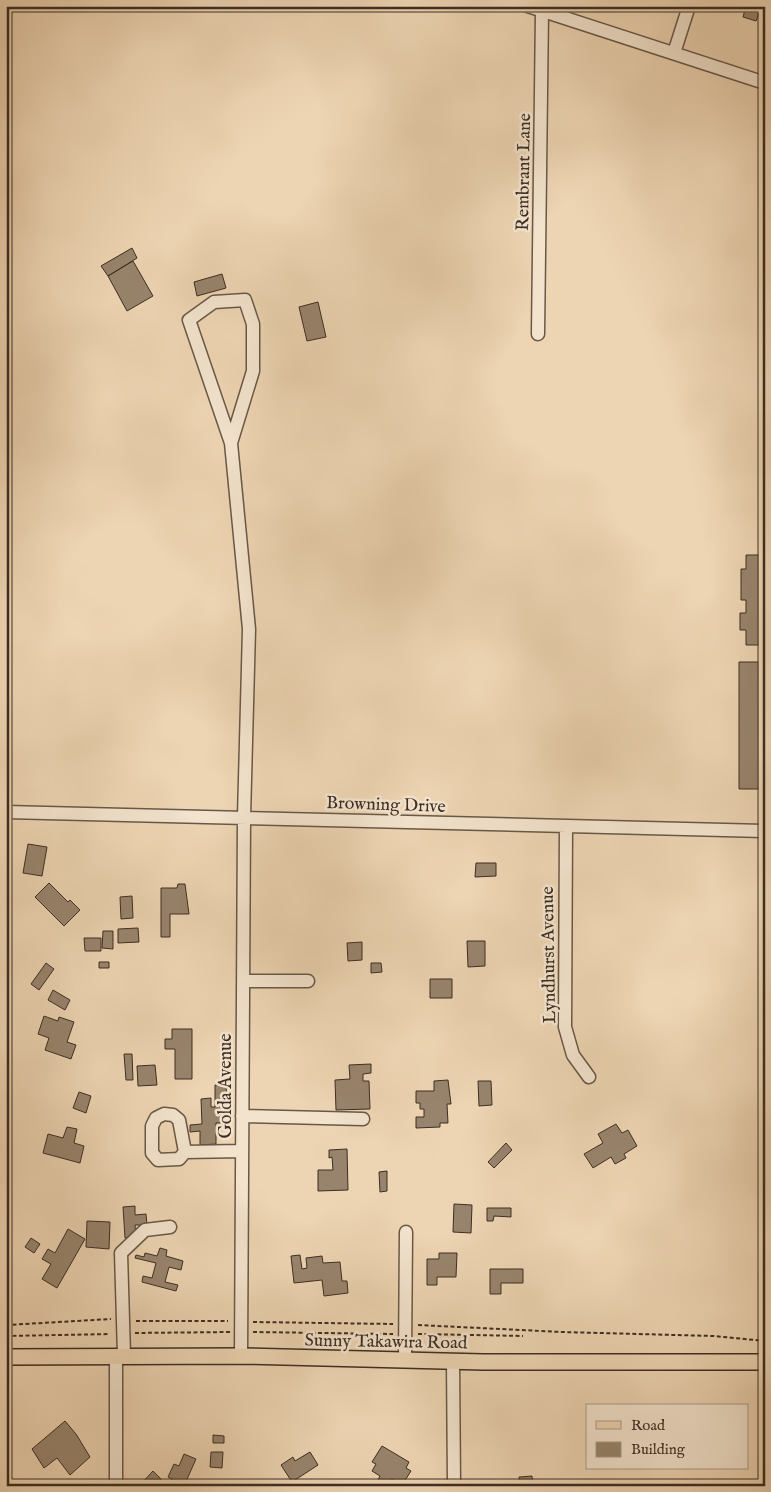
<svg xmlns="http://www.w3.org/2000/svg" width="771" height="1492" viewBox="0 0 771 1492" font-family="'IM FELL English',serif">
	<rect width="100%" height="100%" fill="#edd4b2"/>
	<filter id="stains"><feTurbulence type="fractalNoise" baseFrequency=".004" numOctaves="4"/><feColorMatrix values="0 0 0 0 .2 0 0 0 0 .09 0 0 0 0 .02 0 0 0 .5 -.17"/></filter>
	<radialGradient id="worn" r=".72"><stop offset=".6" stop-color="#630" stop-opacity="0"/><stop offset="1" stop-color="#630" stop-opacity=".3"/></radialGradient>
	<!-- building -->
	<path fill="#98846d" stroke="#3c2e23" d="M746,6H765V13L760,11L756,21L743,17Z
		M132,248L137,258L108,276L101,266Z
		M133,261L153,296L127,311L108,276Z
		M222,274L226,288L197,296L194,282Z
		M318,302L326,337L307,341L299,307Z
		M746,555H764V645H746V630H740V613H746V600H741V569H746Z
		M739,662H764V789H739Z
		M28,844L47,847L42,876L23,873Z
		M476,863H496V876L475,877Z
		M49,883L68,902L70,900L80,910L64,926L35,897Z
		M178,884H185L189,914H170V937H161V888H177Z
		M132,896L133,918L121,919L120,897Z
		M138,928L139,942L118,943V929Z
		M103,931H113V949L102,948Z
		M84,938H101V951H85Z
		M467,941H485V966L468,967Z
		M362,942V960L348,961L347,943Z
		M99,962H109V968H99Z
		M46,963L54,969L39,990L31,984Z
		M371,963H381L382,972L371,973Z
		M430,979H452V998H430Z
		M53,990L70,1000L65,1010L48,1000Z
		M44,1016L58,1021L59,1017L74,1022L67,1042L76,1045L71,1059L45,1050L49,1038L38,1034Z
		M172,1029H192V1079H175V1049H165V1039H172Z
		M124,1054H132L133,1080H126Z
		M371,1064V1073L363,1074V1081H369L370,1109L336,1110L335,1080L350,1079L349,1065Z
		M155,1065L157,1085L138,1086L137,1066Z
		M448,1080L451,1104H447L448,1123H440V1127L416,1128V1117H424V1109H420V1103H416V1091H434V1081Z
		M478,1081H491L492,1105L479,1106Z
		M215,1085H226L228,1123H216V1144L200,1145V1131L190,1132V1125L202,1124L201,1099L211,1098V1107H215Z
		M79,1092L91,1096L86,1113L73,1108Z
		M616,1124L622,1133L628,1130L637,1146L624,1154L626,1158L615,1164L611,1157L593,1168L584,1154L603,1143L598,1134Z
		M67,1127L77,1129L74,1143L84,1146L80,1163L43,1153L48,1134L63,1138Z
		M506,1143L512,1150L494,1168L488,1162Z
		M347,1149L348,1190L318,1191V1170H333L332,1157L329,1158V1150Z
		M387,1171V1191L380,1192L379,1172Z
		M454,1204L472,1205L471,1233L453,1232Z
		M135,1206V1215L146,1214L147,1225H135L136,1237L125,1238L123,1207Z
		M487,1208H511V1217L494,1216L493,1221H487Z
		M87,1221L110,1222L109,1249L86,1247Z
		M68,1229L85,1239L57,1288L42,1279L51,1264L42,1259L48,1249L55,1253Z
		M31,1238L40,1244L34,1253L25,1247Z
		M160,1248L167,1250L166,1256L183,1261L181,1270L169,1267L165,1282L178,1285L176,1291L142,1282L143,1276L152,1278L156,1263L135,1258L136,1255L144,1257L145,1253L157,1256Z
		M439,1253H457L456,1277H437V1285H427V1259H439Z
		M300,1255L302,1269L307,1268L306,1258L322,1256L323,1263L340,1262L342,1281H347L348,1293L324,1296L322,1280L294,1283L291,1256Z
		M490,1269H523V1283H501V1294H490Z
		M65,1421L76,1434L90,1457L70,1475L57,1458L44,1468L32,1449Z
		M213,1435L224,1436V1443H213Z
		M382,1446L409,1462L406,1468L411,1471L402,1485L392,1479L388,1486H375L380,1476L372,1471L376,1464L372,1462Z
		M211,1452H223L222,1468L210,1467Z
		M310,1452L318,1465L292,1482L281,1465L293,1457L295,1461Z
		M184,1454L196,1459L184,1486H168L172,1479L168,1477L174,1464L179,1466Z
		M153,1471L161,1479L154,1486H139Z
		M532,1476L533,1486H513L520,1485L519,1477Z"/>
	<g fill="none" stroke-linecap="round" stroke-linejoin="round">
		<defs>
			<path id="minor" d="M528,6L765,83
				M674,53L689,6
				M538,334L542,11
				M231,443L189,320L214,302L245,300L253,324V371L231,443L249,629L244,817L241,1356
				M6,812L765,831
				M566,826L565,1027L573,1055L589,1077
				M243,981H308
				M164,1114L173,1115L179,1120L185,1152L179,1159L158,1160L152,1153V1126L156,1118Z
				M242,1116L363,1119
				M185,1152L242,1151
				M124,1355L121,1253L145,1230L170,1227
				M116,1356V1486
				M405,1360L406,1232
				M453,1361L454,1486"/>
			<path id="major" d="M6,1357L241,1356L483,1362H765"/>
		</defs>
		<!-- minor casing -->
		<use href="#minor" stroke="#685847" stroke-width="15"/>
		<!-- major casing -->
		<use href="#major" stroke="#3c2e23" stroke-width="18"/>
		<!-- path -->
		<path stroke="#3c2e23" stroke-width="2" stroke-dasharray="4 2.5" stroke-linecap="butt" d="M136,1321H228
			M253,1322L393,1324
			M6,1325L111,1319
			M418,1325L562,1332L714,1336L765,1341
			M253,1332L393,1334
			M135,1333L230,1332
			M418,1334L523,1336
			M6,1336L110,1334"/>
		<!-- minor -->
		<use href="#minor" stroke="#f3e3cd" stroke-width="12"/>
		<!-- major -->
		<use href="#major" stroke="#edd4b2" stroke-width="15"/>
	</g>
	<g text-anchor="middle" stroke-width="5" stroke-linejoin="round" paint-order="stroke">
		<!-- street labels -->
		<g font-size="18" fill="#3c2e23" stroke="#f3e3cd">
			<text transform="translate(523 172) rotate(-89)" y="6">Rembrant Lane</text>
			<text transform="translate(386 804) rotate(2)" y="6">Browning Drive</text>
			<text transform="translate(548 955) rotate(-91)" y="6">Lyndhurst Avenue</text>
			<text transform="translate(225 1086) rotate(-90)" y="6">Golda Avenue</text>
			<text transform="translate(386 1341) rotate(1)" y="6">Sunny Takawira Road</text>
		</g>
	</g>
	<!-- margin -->
	<rect width="771" height="1492" fill="none" stroke="#edd4b2" stroke-width="25"/>
	<rect x="8" y="8" width="756" height="1477" fill="none" stroke="#3c2e23" stroke-width="2.5"/>
	<rect x="12" y="12" width="746" height="1467" fill="none" stroke="#3c2e23"/>
	<!-- legend -->
	<rect x="586" y="1404" width="162" height="65" fill="#f3e3cd" stroke="#aa9b89"/>
	<rect x="596" y="1421" width="25" height="8" fill="#edd4b2" stroke="#aa9b89"/>
	<text x="631" y="1430" font-size="15" fill="#3c2e23">Road</text>
	<rect x="596" y="1442" width="25" height="15" fill="#98846d" stroke="#aa9b89"/>
	<text x="631" y="1454" font-size="15" fill="#3c2e23">Building</text>
	<rect width="100%" height="100%" filter="url(#stains)"/>
	<rect width="100%" height="100%" fill="url(#worn)"/>
</svg>
